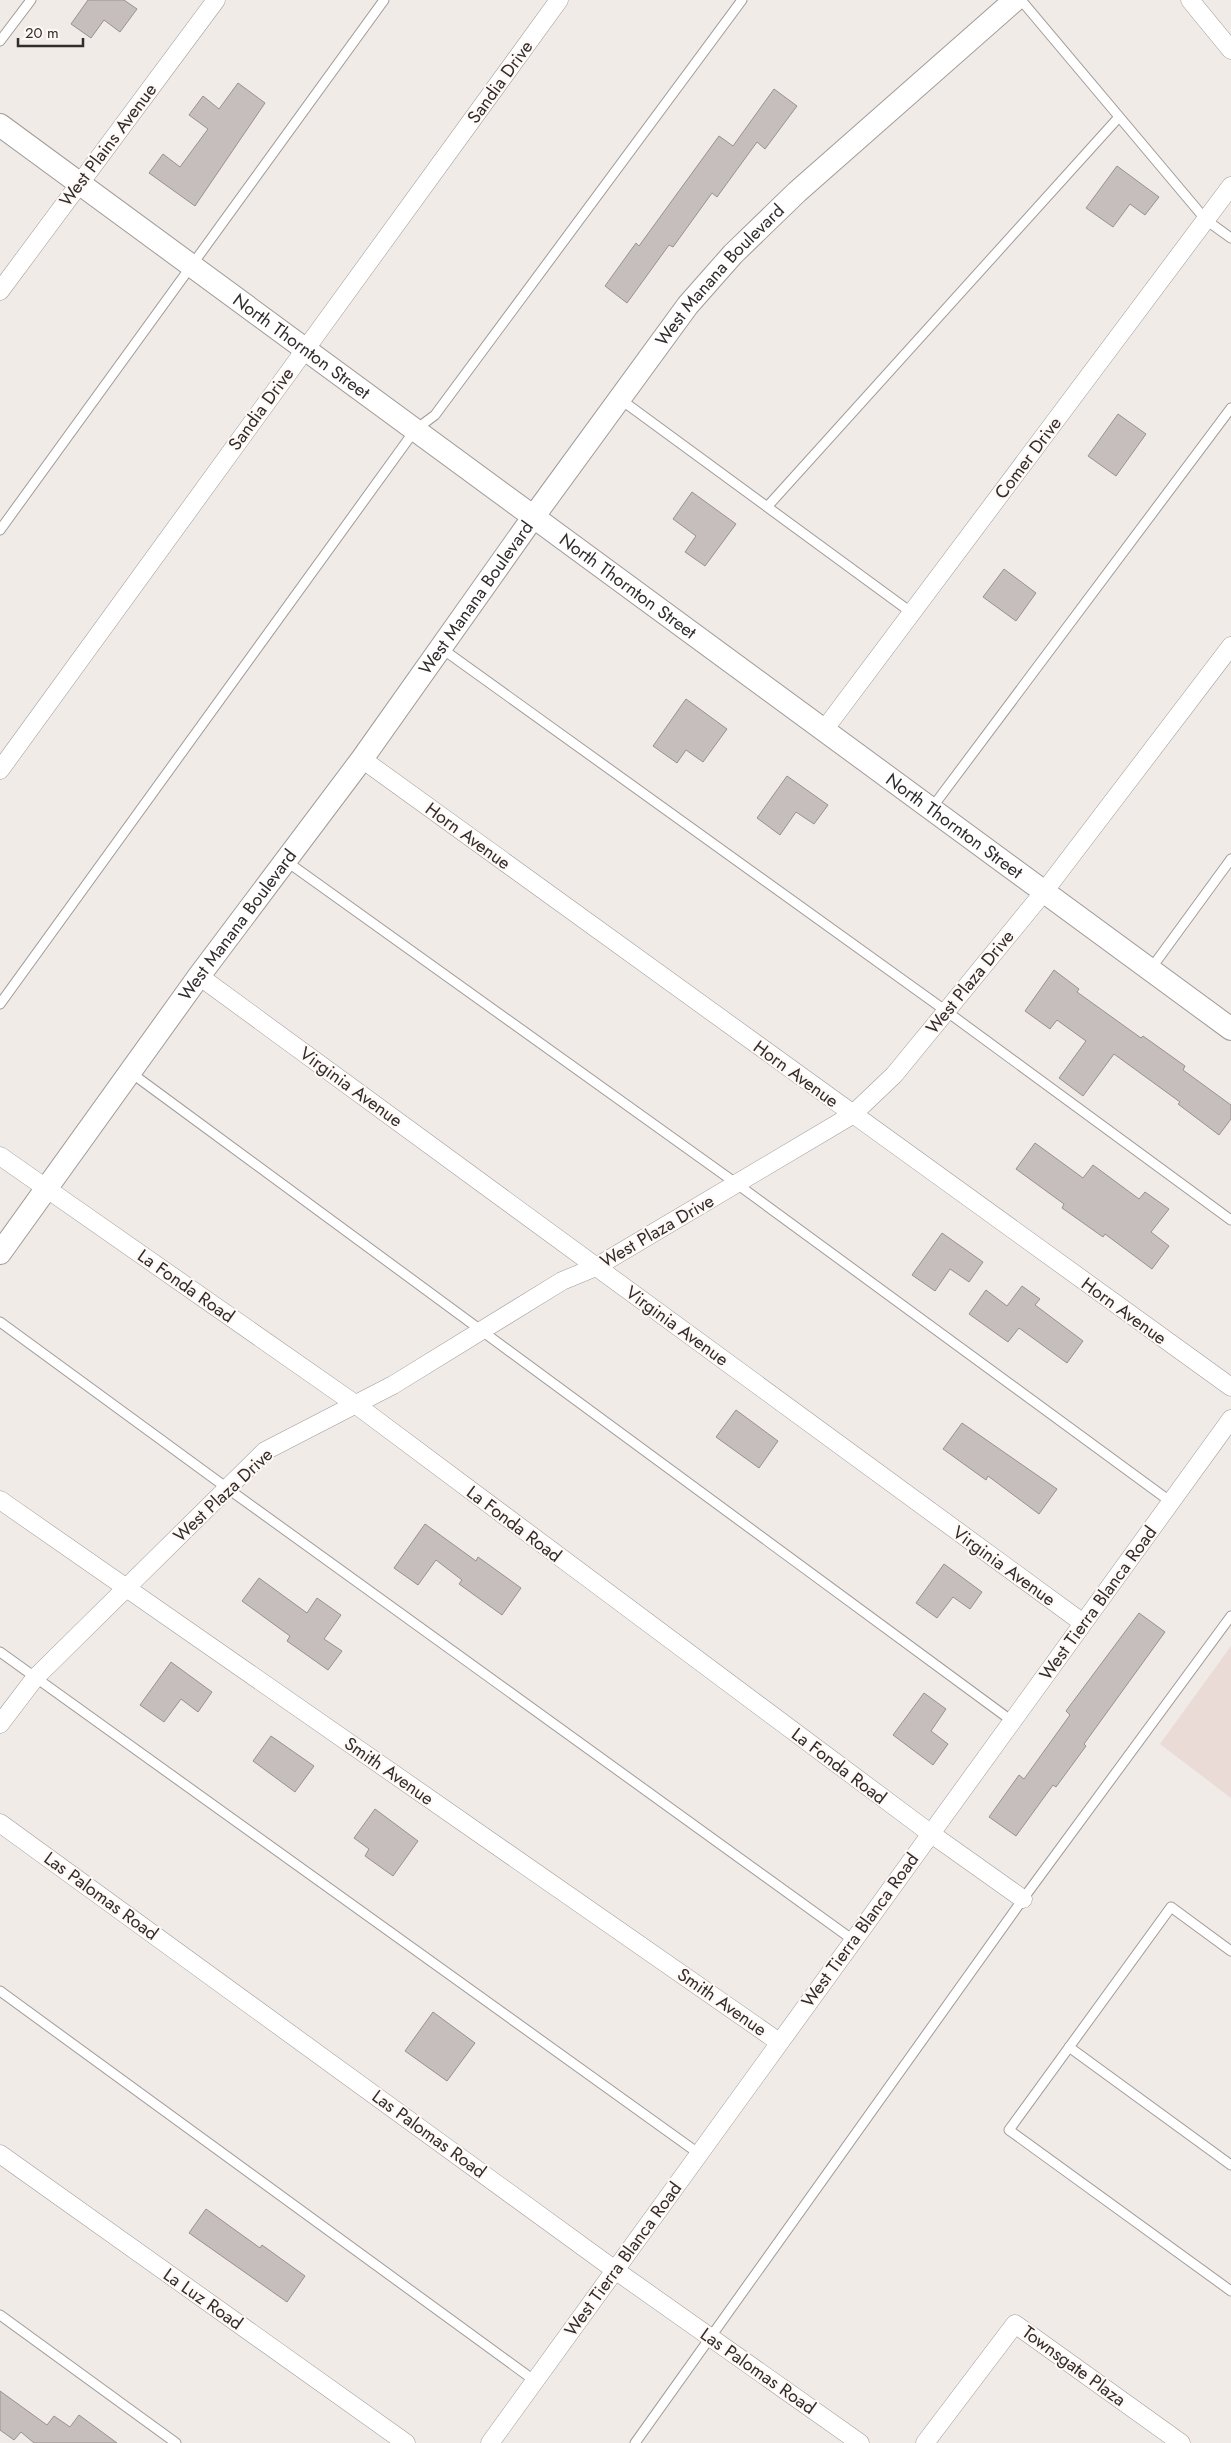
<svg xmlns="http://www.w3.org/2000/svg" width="1231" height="2443" viewBox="0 0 1231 2443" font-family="Jost,sans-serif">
	<rect width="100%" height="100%" fill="#f1ebe8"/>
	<!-- built -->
	<path fill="#eadbd7" d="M1231,1646V1798L1160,1744Z"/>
	<!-- building -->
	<path fill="#c5bebc" stroke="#97918f" d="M88,0H124L137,9L120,32L104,20L91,38L71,24Z
		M238,83L265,103L195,206L149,173L163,154L180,167L208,129L189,115L203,96L219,109Z
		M774,89L797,106L765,149L757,142L717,197L712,193L673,247L669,245L627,303L605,286L636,243L639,246L719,136L733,146Z
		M1117,166L1159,197L1145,215L1130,204L1113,227L1086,208Z
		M1118,414L1146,434L1116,476L1088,456Z
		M692,492L736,524L705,566L685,552L696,536L673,519Z
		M1004,569L1036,593L1016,621L983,597Z
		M686,699L727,729L703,762L686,750L677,763L653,746Z
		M787,776L828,805L814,824L796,812L780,835L757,818Z
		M1054,970L1079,989L1077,992L1141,1038L1143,1036L1185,1066L1183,1070L1231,1105V1119L1219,1135L1178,1104L1180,1102L1114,1054L1083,1096L1059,1078L1086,1041L1057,1020L1050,1029L1025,1011Z
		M1035,1143L1083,1178L1093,1165L1139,1199L1145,1192L1169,1209L1151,1232L1169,1246L1152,1269L1105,1234L1103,1237L1062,1208L1064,1204L1016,1169Z
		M942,1233L983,1262L969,1282L950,1269L935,1291L912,1275Z
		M1022,1286L1040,1299L1035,1305L1083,1341L1067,1363L1019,1328L1008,1342L969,1314L986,1290L1007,1306Z
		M736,1410L778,1441L759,1468L716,1437Z
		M962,1423L1057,1489L1039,1514L988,1476L986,1480L943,1449Z
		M425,1524L476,1561L478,1557L521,1588L502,1615L459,1584L462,1580L436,1560L418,1585L394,1568Z
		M944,1564L982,1592L970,1609L953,1597L937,1618L916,1603Z
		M259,1578L307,1613L317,1598L341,1615L324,1639L342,1651L328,1670L287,1641L290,1636L242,1601Z
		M1139,1613L1165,1632L1084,1744L1086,1746L1056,1787L1053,1785L1016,1836L989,1817L1019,1775L1024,1779L1070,1715L1066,1711Z
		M171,1662L212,1692L198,1712L181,1699L164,1722L140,1705Z
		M924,1693L946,1709L931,1731L948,1744L933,1765L893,1735Z
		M271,1736L314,1766L295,1792L253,1761Z
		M375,1809L418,1841L393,1876L365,1856L369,1849L354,1838Z
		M433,2012L475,2043L447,2081L405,2051Z
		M206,2209L260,2248L262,2245L305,2276L287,2302L189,2233Z
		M0,2391L47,2425L54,2416L70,2427L79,2415L117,2443H34L21,2432L14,2440L0,2430Z"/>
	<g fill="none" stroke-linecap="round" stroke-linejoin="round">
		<defs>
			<path id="service" d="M1021,0L1206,220L1231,238
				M0,41L31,0
				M620,399L912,613
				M767,507L1119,117
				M0,530L384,0
				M441,648L946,1011L1231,1220
				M931,809L1231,408
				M286,861L737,1184L1171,1502
				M1150,970L1231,859
				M0,1004L415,430L435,415L742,0
				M130,1072L1012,1721
				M0,1322L227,1488L853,1940
				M0,1652L698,2153
				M1231,1951L1171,1907L1009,2130L1231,2291
				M0,1991L535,2381
				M1069,2047L1231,2165
				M0,2315L176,2443
				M635,2443L1023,1899L1231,1616"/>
			<path id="minor" d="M1190,0L1231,50
				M0,291L216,0
				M824,730L1231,186
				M362,759L1231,1387
				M0,770L559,0
				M199,976L1083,1623
				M0,1156L355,1404L930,1833L1023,1899
				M0,1500L779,2042
				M0,1724L35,1678L265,1451L393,1385L562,1281L596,1267L852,1115L894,1075L1043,893L1231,646
				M0,1823L615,2270L860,2443
				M0,2154L406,2443
				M490,2443L1231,1419
				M925,2443L1015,2324L1181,2443"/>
			<g id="tertiary">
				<path id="s1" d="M0,125L1231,1029"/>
				<path id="s2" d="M0,1253L199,976L362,759L534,516L688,305L733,254L797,192L1015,0"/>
			</g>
		</defs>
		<!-- service casing -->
		<use href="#service" stroke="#a19b99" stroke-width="11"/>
		<!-- minor casing -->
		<use href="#minor" stroke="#a19b99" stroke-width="19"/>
		<!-- tertiary casing -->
		<use href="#tertiary" stroke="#a19b99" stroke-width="24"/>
		<!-- service -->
		<use href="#service" stroke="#fff" stroke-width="9"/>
		<!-- minor -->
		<use href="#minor" stroke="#fff" stroke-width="18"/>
		<!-- tertiary -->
		<use href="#tertiary" stroke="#fff" stroke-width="22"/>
	</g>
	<g text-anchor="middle" stroke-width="4" stroke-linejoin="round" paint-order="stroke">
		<!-- street labels -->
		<g font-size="18" fill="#302d2c" stroke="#fff8f5">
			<text transform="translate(500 82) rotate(-54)" y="6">Sandia Drive</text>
			<text transform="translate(108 145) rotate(-53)" y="6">West Plains Avenue</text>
			<text dy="6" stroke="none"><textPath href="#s2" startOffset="1215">West Manana Boulevard</textPath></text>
			<text dy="6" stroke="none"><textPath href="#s1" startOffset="374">North Thornton Street</textPath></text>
			<text transform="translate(261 409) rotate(-54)" y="6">Sandia Drive</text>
			<text transform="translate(1028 458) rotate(-53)" y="6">Comer Drive</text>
			<text dy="6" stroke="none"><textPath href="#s1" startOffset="779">North Thornton Street</textPath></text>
			<text dy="6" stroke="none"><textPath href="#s2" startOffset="810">West Manana Boulevard</textPath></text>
			<text dy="6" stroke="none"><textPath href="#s1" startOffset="1184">North Thornton Street</textPath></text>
			<text transform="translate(468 836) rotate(36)" y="6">Horn Avenue</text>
			<text dy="6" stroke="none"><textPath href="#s2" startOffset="405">West Manana Boulevard</textPath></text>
			<text transform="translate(970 982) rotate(-51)" y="6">West Plaza Drive</text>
			<text transform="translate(796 1074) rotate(36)" y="6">Horn Avenue</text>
			<text transform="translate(351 1087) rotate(36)" y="6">Virginia Avenue</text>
			<text transform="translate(657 1231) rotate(-30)" y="6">West Plaza Drive</text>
			<text transform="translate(186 1286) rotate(35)" y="6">La Fonda Road</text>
			<text transform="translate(1124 1311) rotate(36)" y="6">Horn Avenue</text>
			<text transform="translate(677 1326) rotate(36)" y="6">Virginia Avenue</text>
			<text transform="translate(223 1495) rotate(-43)" y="6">West Plaza Drive</text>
			<text transform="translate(514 1524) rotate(37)" y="6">La Fonda Road</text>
			<text transform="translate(1004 1566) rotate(36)" y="6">Virginia Avenue</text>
			<text transform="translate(1098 1603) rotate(-54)" y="6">West Tierra Blanca Road</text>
			<text transform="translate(839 1766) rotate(37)" y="6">La Fonda Road</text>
			<text transform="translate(389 1771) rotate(35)" y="6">Smith Avenue</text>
			<text transform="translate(101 1896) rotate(36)" y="6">Las Palomas Road</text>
			<text transform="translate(860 1930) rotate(-54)" y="6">West Tierra Blanca Road</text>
			<text transform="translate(722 2002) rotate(35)" y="6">Smith Avenue</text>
			<text transform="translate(429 2134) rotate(36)" y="6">Las Palomas Road</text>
			<text transform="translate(623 2259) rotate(-54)" y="6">West Tierra Blanca Road</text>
			<text transform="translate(203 2299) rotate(35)" y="6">La Luz Road</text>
			<text transform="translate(1074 2366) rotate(36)" y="6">Townsgate Plaza</text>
			<text transform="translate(758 2371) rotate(35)" y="6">Las Palomas Road</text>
		</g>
	</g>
	<!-- scale -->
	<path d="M18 38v8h65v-8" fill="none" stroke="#302d2c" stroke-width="2.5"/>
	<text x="25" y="38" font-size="15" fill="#302d2c" stroke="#fff8f5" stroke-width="4" paint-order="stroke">20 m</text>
</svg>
